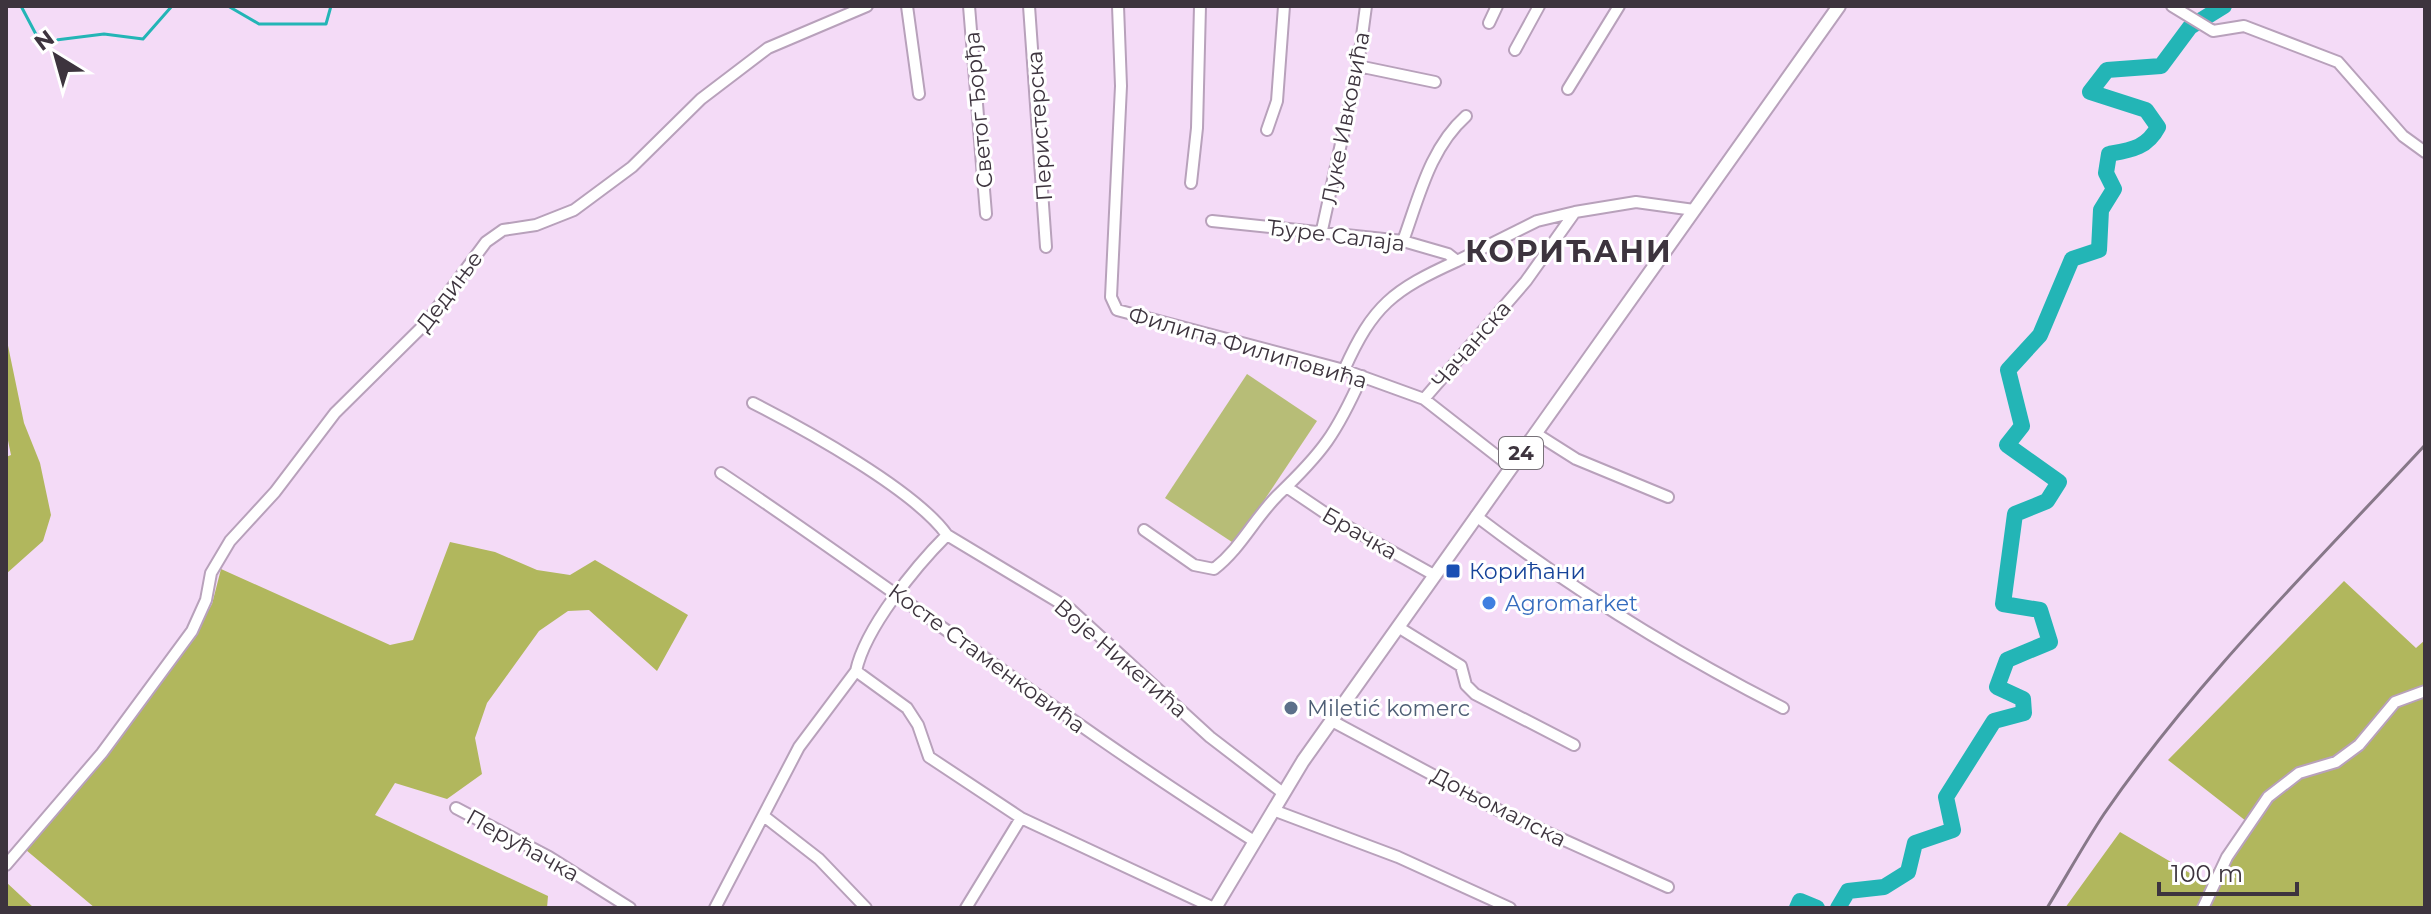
<svg xmlns="http://www.w3.org/2000/svg" width="2431" height="914" viewBox="0 0 2431 914" font-family="Montserrat,sans-serif">
	<rect width="100%" height="100%" fill="#f4dbf7"/>
	<!-- green -->
	<path fill="#b7bd77" d="M1247,374L1317,421L1235,544L1165,498Z"/>
	<!-- forest -->
	<path fill="#b1b75d" d="M6,336L24,423L40,463L51,515L43,541L6,574V457L11,455L6,431Z
		M450,542L495,552L537,570L570,575L595,560L688,615L657,671L589,610L568,611L539,631L487,703L475,738L482,774L447,799L395,783L375,815L548,896L547,908H95L26,850L188,646L212,604L221,569L390,645L413,640Z
		M2344,581L2416,648L2425,640V908H2065L2120,832L2205,882L2246,821L2168,760Z
		M6,882L34,908H6Z"/>
	<g fill="none" stroke-linecap="round" stroke-linejoin="round">
		<!-- stream -->
		<path stroke="#23b5b6" stroke-width="3" d="M21,6L40,42L104,34L143,39L172,6
			M228,6L259,24H326L331,6"/>
		<!-- river -->
		<path stroke="#23b5b6" stroke-width="16" d="M1797,908L1800,901L1817,908
			M1838,908L1848,891L1884,887L1908,872L1915,843L1953,830L1946,797L1994,721L2024,713L2023,699L1997,687L2007,660L2050,642L2040,610L2003,604L2015,514L2047,501L2059,482L2007,445L2022,426L2008,370L2040,335L2072,259L2099,250L2101,210L2114,189L2106,173L2109,154C2131,150 2147,148 2158,127L2146,110L2090,92L2107,70L2161,66L2190,27L2224,6"/>
		<defs>
			<path id="minor" d="M907,6L919,94
				M969,6L986,214
				M1029,6L1046,247
				M1118,6L1121,86L1111,297L1117,310L1344,370L1424,399L1511,467
				M2172,6L2213,31L2244,26L2338,62L2403,136L2425,152
				M1489,23L1497,6
				M1515,50L1539,6
				M1358,66L1435,82
				M1568,89L1619,6
				M1267,130L1277,101L1284,6
				M1191,183L1197,128L1200,6
				M1212,221L1403,241L1448,254L1457,261L1537,221L1575,212L1636,202L1694,210
				M1322,230L1358,66L1366,6
				M1403,241C1419,197 1430,148 1466,116
				M1344,370C1373,305 1393,290 1457,261
				M1424,399L1526,281L1575,212
				M753,403C804,429 915,490 947,535L1070,609L1210,737L1283,793
				M1535,433L1576,459L1668,497
				M721,473C901,593 1071,726 1254,841
				M1288,488L1334,519L1434,575
				M1476,516C1573,590 1675,653 1783,708
				M1144,530L1194,565L1214,569C1241,548 1254,519 1278,495C1323,452 1336,434 1362,376
				M1398,627L1461,666L1466,685L1475,694L1574,745
				M856,671L907,708L918,725L929,757L1021,818L1214,908
				M1332,721L1502,812L1668,887
				M456,808L549,857L630,908
				M1273,810L1398,857L1510,908
				M765,817L819,859L866,908
				M6,865L102,753L192,631L206,600L211,573L230,541L275,492L335,413L426,323L486,242L503,230L536,225L574,210L632,167L701,99L768,48L867,6
				M715,908L799,747L856,671C865,628 916,566 947,535
				M966,908L1021,818
				M2203,908L2227,857L2268,797L2299,773L2336,762L2359,745L2395,702L2425,691"/>
			<path id="major" d="M1215,908L1303,761L1839,6"/>
		</defs>
		<!-- minor casing -->
		<use href="#minor" stroke="#b8a1bb" stroke-width="14"/>
		<!-- major casing -->
		<use href="#major" stroke="#b8a1bb" stroke-width="16"/>
		<!-- minor -->
		<use href="#minor" stroke="#fff" stroke-width="10"/>
		<!-- major -->
		<use href="#major" stroke="#fff" stroke-width="12"/>
		<!-- rail -->
		<path stroke="#877889" stroke-width="3" d="M2047,908C2066,877 2084,844 2104,814C2196,680 2315,564 2425,445"/>
	</g>
	<!-- markers -->
	<rect fill="#1a4fb4" stroke="#fff" stroke-width="3" x="1445" y="563" width="16" height="16" rx="4"/>
	<circle fill="#3f7fe0" stroke="#fff" stroke-width="3" cx="1489" cy="603" r="8"/>
	<circle fill="#5c6f8a" stroke="#fff" stroke-width="3" cx="1291" cy="708" r="8"/>
	<g text-anchor="middle" stroke-width="6" stroke-linejoin="round" paint-order="stroke">
		<!-- shield labels -->
		<rect fill="#fff" stroke="#777178" stroke-width="2" x="1499" y="437" width="44" height="32" rx="6"/>
		<g font-size="20" font-weight="bold" fill="#3d343e">
			<text x="1521" y="460">24</text>
		</g>
		<!-- street labels -->
		<g font-size="22" fill="#3d343e" stroke="#fff">
			<text transform="translate(978 110) rotate(-95)" y="8">Светог Ђорђа</text>
			<text transform="translate(1345 118) rotate(-79)" y="8">Луке Ивковића</text>
			<text transform="translate(1039 126) rotate(-94)" y="8">Перистерска</text>
			<text transform="translate(1336 235) rotate(7)" y="8">Ђуре Салаја</text>
			<text transform="translate(449 291) rotate(-53)" y="8">Дедиње</text>
			<text transform="translate(1471 344) rotate(-49)" y="8">Чачанска</text>
			<text transform="translate(1248 347) rotate(16)" y="8">Филипа Филиповића</text>
			<text transform="translate(1360 533) rotate(30)" y="8">Брачка</text>
			<text transform="translate(987 658) rotate(36)" y="8">Косте Стаменковића</text>
			<text transform="translate(1121 658) rotate(41)" y="8">Воје Никетића</text>
			<text transform="translate(1499 807) rotate(27)" y="8">Доњомалска</text>
			<text transform="translate(523 845) rotate(29)" y="8">Перућачка</text>
		</g>
		<!-- transit labels -->
		<g font-size="22" fill="#164399" stroke="#fff" text-anchor="start">
			<text x="1469" y="579">Корићани</text>
		</g>
		<!-- shop labels -->
		<g font-size="22" fill="#366cbe" stroke="#fff" text-anchor="start">
			<text x="1505" y="611">Agromarket</text>
		</g>
		<!-- service labels -->
		<g font-size="22" fill="#4e5e75" stroke="#fff" text-anchor="start">
			<text x="1307" y="716">Miletić komerc</text>
		</g>
		<!-- district labels -->
		<g font-size="30" font-weight="bold" letter-spacing="2" fill="#3d343e" stroke="#fff">
			<text x="1569" y="262">КОРИЋАНИ</text>
		</g>
	</g>
	<!-- border -->
	<rect width="2431" height="914" fill="none" stroke="#3d343e" stroke-width="16"/>
	<!-- north arrow -->
	<g transform="translate(56 56) rotate(323)" stroke="#ffffff" stroke-width="6" paint-order="stroke">
	<path d="M0-6L14 30L0 20L-14 30Z" fill="#3d343e"/>
	<text y="-12" font-size="22" font-weight="bold" text-anchor="middle" fill="#3d343e">N</text>
	</g>
	<!-- scale -->
	<path d="M2159 882v12h138v-12" fill="none" stroke="#3d343e" stroke-width="4"/>
	<text x="2171" y="882" font-size="24" fill="#3d343e" stroke="#ffffff" stroke-width="6" paint-order="stroke">100 m</text>
</svg>
